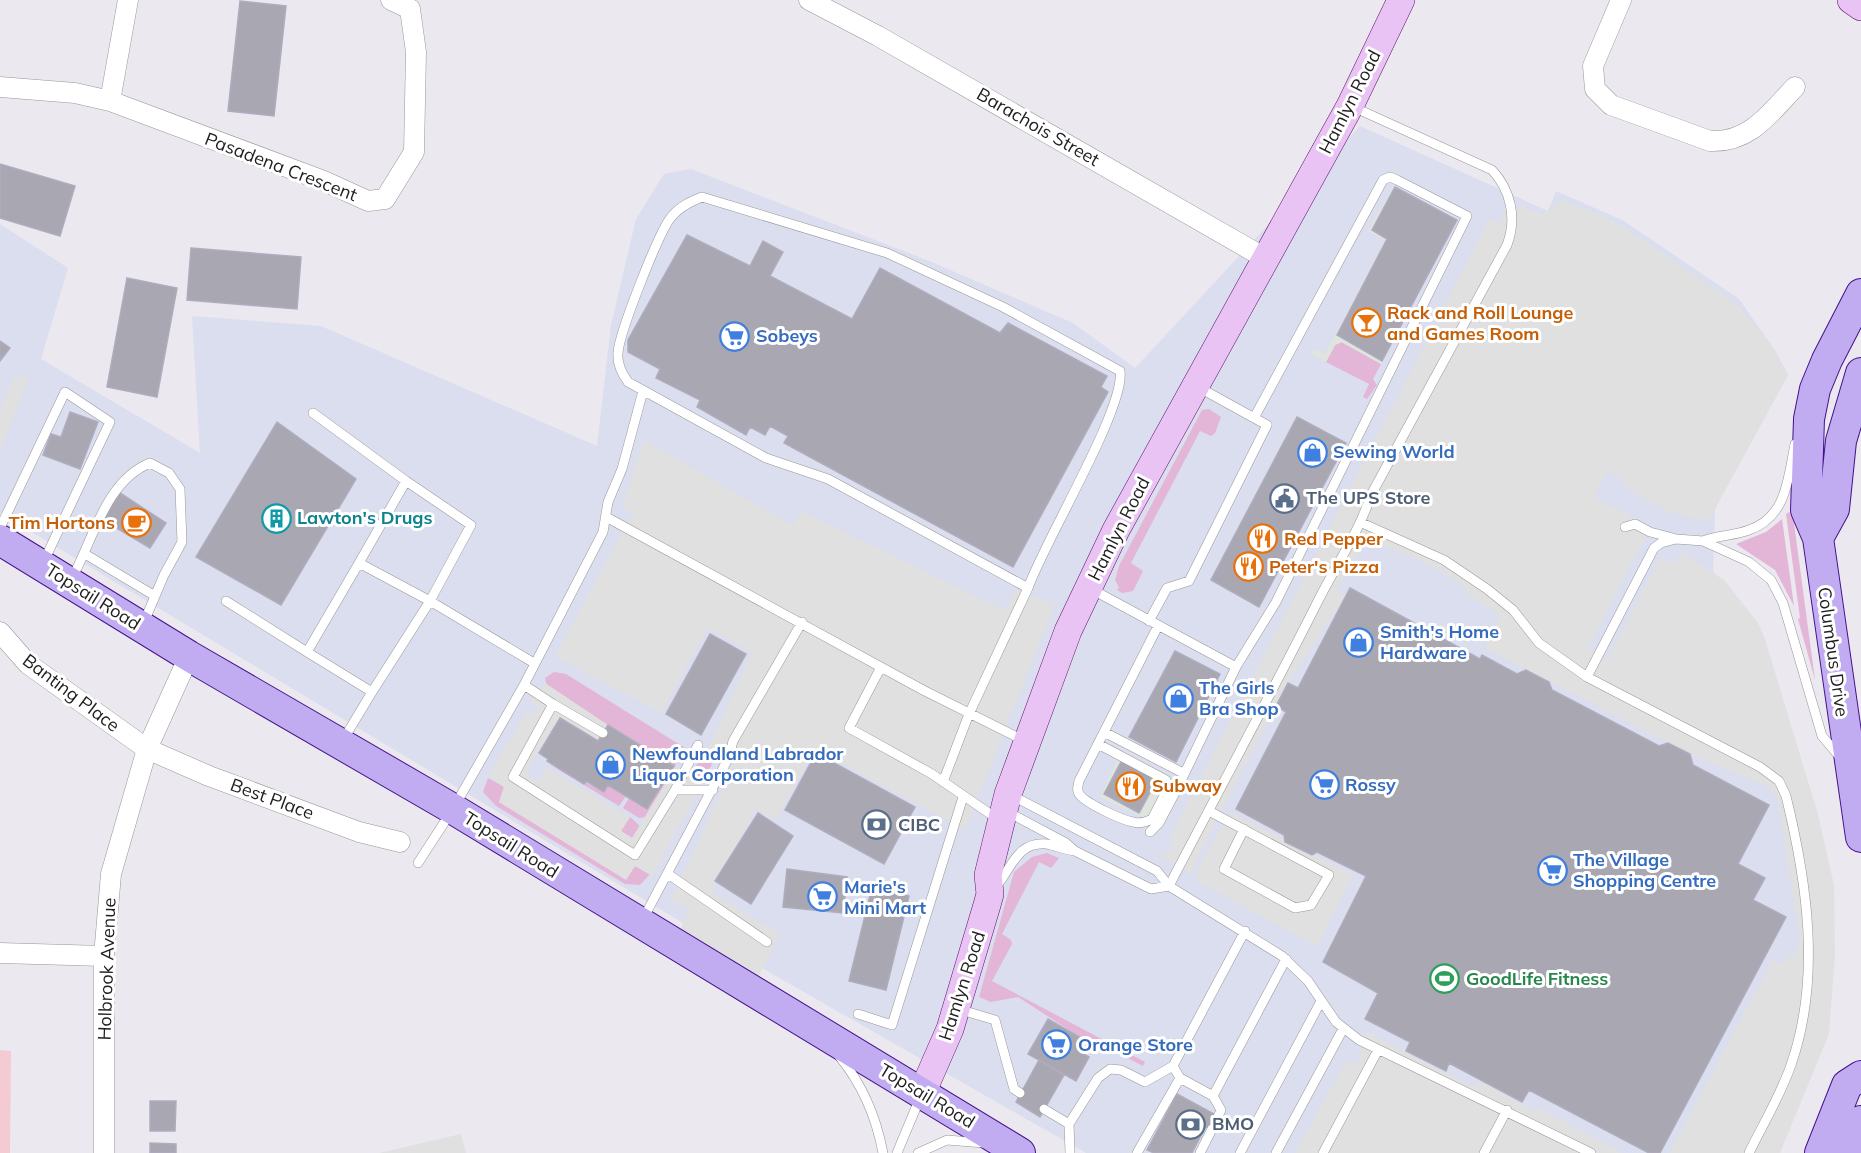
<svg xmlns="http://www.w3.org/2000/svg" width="1861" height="1153" viewBox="0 0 1861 1153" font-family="Mulish,sans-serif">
	<rect width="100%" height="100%" fill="#ebe8f0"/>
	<!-- commercial -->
	<path fill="#dadeee" d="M1360,126L1548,211L1556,191L1624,221L1739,299L1776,352L1788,375L1715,508L1713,571L1778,684L1818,815L1770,1153H1086L683,923L0,513V224L68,268L41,359L200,453L192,316L321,326L597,446L611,325L636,219L664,174L691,169L927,260L1073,323L1135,368Z"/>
	<!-- grass -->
	<path fill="#e3b5d7" d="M1341,342L1381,364L1373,379L1377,385L1367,399L1363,397L1369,384L1326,362L1335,345Z
		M1209,409L1221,417L1215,433L1211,436L1200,431L1131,563L1143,571L1133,591L1122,593L1117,590L1119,587L1115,580L1119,566L1202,410Z
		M1789,512L1793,516L1815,680L1798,619L1800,618L1786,514Z
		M1782,519L1794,606L1775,570L1736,544L1766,532Z
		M554,672L566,674L685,748L647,817L639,818L623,808L629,798L647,809L673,766L547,687L545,678Z
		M701,757L712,764L703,782L691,775Z
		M549,764L604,792L608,785L626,796L619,806Z
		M488,778L504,787L499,802L626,879L635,866L650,874L640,885L625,884L496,806L483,792Z
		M630,817L641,827L632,838L621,831Z
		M1047,853L1059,858L1051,868L1039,862L1002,934L1011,940L1012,944L992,981L1145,1062L1143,1066L1110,1049L1100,1050L1018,997L991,1002L979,997L1014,872L1032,857Z"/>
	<!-- park -->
	<path fill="#f4cbd2" d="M0,1050L11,1051L10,1153H0Z"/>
	<!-- parking -->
	<path fill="#e0e0e0" d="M1560,200L1599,214L1637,236L1735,303L1770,343L1788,375L1708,522L1667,511L1631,491L1620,477L1610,472L1605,476L1595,494L1596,498L1651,526L1588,649L1607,660L1660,558L1669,563L1677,560L1682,552L1724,580L1758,623L1765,639L1818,815L1834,885L1835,955L1829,1034L1780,1153H1669L1773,960L1781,965L1796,951L1800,940L1777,796L1767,786L1690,754L1485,648L1500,616L1468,595L1458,582L1417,559L1379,545L1365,546L1360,550L1336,589L1345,597L1288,683L1196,860L1192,874L1157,855L1174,851L1169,839L1490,218L1502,225L1501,215L1524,206L1532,212L1543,213L1553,208Z
		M30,374L0,451V410L13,378Z
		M644,440L793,526L801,511L1006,611L1015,589L1055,604L965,830L816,749L776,820L755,809L713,893L780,934L758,977L679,933L689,909L671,900L731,771L705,755L752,653L708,628L661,713L555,656L633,513L622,507Z
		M545,683L608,725L598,741L560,718L526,772L527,775L538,782L547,768L630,817L621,831L632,838L675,767L703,782L652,876L635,866L626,880L499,802L504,787L488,776L527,712L535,715L538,707L530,702Z
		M1230,812L1353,875L1317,946L1200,883L1197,875L1200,865Z
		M1367,1032L1463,1082L1472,1085L1484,1082L1535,1112L1538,1107L1621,1153H1295L1347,1060L1361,1065L1359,1058Z
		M461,1134L466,1153H379Z"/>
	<!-- plaza -->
	<path fill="#dfe5dc" d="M1393,186L1372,230L1387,239L1338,335L1382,361L1381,364L1342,342L1335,345L1326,362L1311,353L1313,349L1325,354L1385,240L1368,231Z
		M1118,758L1158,778L1162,783L1164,788L1150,816H1140L1100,797Z"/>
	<!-- building -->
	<path fill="#a9a7b2" stroke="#b0acc0" stroke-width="1.5" d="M240,1L286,6L274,116L228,111Z
		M0,164L75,186L60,236L0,218Z
		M1395,187L1457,220L1382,361L1337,335L1387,239L1372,230Z
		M687,235L750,266L763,241L783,252L770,276L852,319L880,268L1000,333L1008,323L1107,376L1101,387L1108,392L1013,567L784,443L788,436L770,426L765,435L750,427L746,435L697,407L700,400L656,378L660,369L628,352V340Z
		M191,248L301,257L297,309L187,300Z
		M127,278L177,288L157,397L107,387Z
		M0,341L10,348L0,361Z
		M70,412L98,422L80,469L43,455L51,434L61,437Z
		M1297,417L1346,443L1259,607L1211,580Z
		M277,422L356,479L281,605L196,557Z
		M120,493L166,523L150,548L103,520Z
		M1350,588L1480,659L1482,655L1517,674L1526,670L1549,682L1552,690L1659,746L1668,743L1690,754L1693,765L1769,805L1738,864L1765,878L1753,900L1786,917L1660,1153H1649L1529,1090L1522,1102L1449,1063L1446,1071L1406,1051L1410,1042L1365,1019L1378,993L1323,962L1366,876L1317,852L1312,855L1285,842L1284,835L1236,809L1286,712L1276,706L1288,683L1298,688Z
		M710,634L746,654L701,735L666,714Z
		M1175,651L1220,674L1176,762L1129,737Z
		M560,718L598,741L608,725L674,766L647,809L608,785L604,792L586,781L584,784L547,761L548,759L539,753Z
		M816,753L915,807L884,864L785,810Z
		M1122,760L1158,778L1139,813L1104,794Z
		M758,813L793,836L751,904L715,881Z
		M787,869L847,877L843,913L783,907Z
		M872,887L909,896L886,990L849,981Z
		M1048,1019L1083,1039L1077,1050L1089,1057L1076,1081L1028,1054Z
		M1039,1060L1064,1075L1040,1117L1016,1102Z
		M1177,1094L1214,1114L1212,1117L1222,1122L1217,1132L1206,1126L1192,1153H1154L1147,1150Z
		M150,1101H176L175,1131H150Z
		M150,1143L176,1144V1153H150Z"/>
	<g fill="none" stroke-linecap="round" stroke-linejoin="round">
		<defs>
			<path id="lane" d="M313,413L406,481L359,563L430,601L534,663
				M608,518L923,690L1025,741
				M1362,523L1444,560L1487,589L1513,610L1539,643L1587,677L1654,548L1661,543L1676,539L1703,541L1749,562L1771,580L1783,603L1822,736L1840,757
				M1625,527L1635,524L1650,532L1673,538
				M0,528L65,392L110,422L43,563
				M1703,541C1718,535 1733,536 1749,530C1787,517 1788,478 1795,444
				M85,554L155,596
				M71,580C93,541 105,481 150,463L169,473L180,489L182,542L164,575L144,622
				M1091,589L1236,667
				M226,601L307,652L359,563
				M1149,621L1167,588L1189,581L1267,425L1198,387
				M307,652L372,692L343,740
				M881,667L849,728L932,774L999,820
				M1587,677L1760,767L1779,781L1786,796C1807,882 1821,976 1792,1062C1782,1093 1763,1124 1749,1153
				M524,685L553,704L513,777L635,855L675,790H713
				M372,692L430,601L471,525L406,481
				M553,704L603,733
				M1104,732L1183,773
				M1098,744L1166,780L1167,790L1152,819C1146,822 1139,824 1133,822C1122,820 1087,804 1080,795C1076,791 1078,786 1079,781L1158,626
				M943,782L969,714L1028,588L828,479L766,458L628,382C622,374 617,364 618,353C619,333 657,238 669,220C677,208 689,202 702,197L887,253L1003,307L1120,371C1126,407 1044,542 1028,588
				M675,790L698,745
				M1011,795L1157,871L1169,886L1282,956L1308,981L1336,1022L1359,1040L1591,1153
				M1006,811L1066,843L1075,851L1151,889L1169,886
				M1209,811L1329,875L1311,905L1295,908L1224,869L1244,829
				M1150,832L1159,823L1176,791L1236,667L1276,602L1467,216L1397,180L1390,177L1383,180L1254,418
				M418,863L453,809L524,685L603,532L608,502L622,469L643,391
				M668,874L767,942
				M1169,886C1218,792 1268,700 1316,605C1334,568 1358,535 1371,495L1507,245C1517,219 1511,190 1492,170L1351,106
				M995,888C1011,870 1016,841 1047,844C1057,846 1064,850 1075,851
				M643,919L729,757L733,741L802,622
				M1245,931L1173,1066L1180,1078L1213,1096L1286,959
				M958,1009L995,1020L1014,1089L1020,1093
				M858,1014L892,1025L963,797
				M839,1056C863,1085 876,1116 883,1153
				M1213,1096L1221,1110L1217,1119
				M1044,1109L1069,1124
				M897,1153L920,1098
				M918,1153L947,1140L984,1143
				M1070,1153L1069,1124L1098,1078L1110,1069L1121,1070L1145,1082L1173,1066
				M1137,1153L1180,1078
				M1200,1153L1212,1129
				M1240,1153L1320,1003
				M1276,1153L1343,1029
				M1323,1153L1378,1050
				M1484,1153L1507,1110"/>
			<path id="street" d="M809,0L878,36L1265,258
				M1621,0L1593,66L1595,89L1611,105L1710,141C1750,143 1770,113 1795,87
				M0,87L75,93L110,101L324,181L368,201L385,199L414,152L416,52L410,9L391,0
				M110,101L128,0
				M0,632L28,664L147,749L209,776L359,832L400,842
				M0,953L104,956
				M104,1153V956L111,874L147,749L189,656"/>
			<path id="secondary" d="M1851,0L1861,7
				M922,1093L950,1029L987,905L990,894L988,875L1008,794L1068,631L1116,530L1350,106L1401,0"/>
			<path id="primary" d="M1861,294L1827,360L1815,389L1809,419L1806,510L1818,538L1861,837
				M1818,538L1834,509L1841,441L1861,373
				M0,540L189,656L453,809L1020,1153
				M1820,1153L1847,1085L1861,1076
				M1849,1153L1861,1121"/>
		</defs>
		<!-- lane casing -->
		<use href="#lane" stroke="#979797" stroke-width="10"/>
		<!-- street casing -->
		<use href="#street" stroke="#979797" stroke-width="21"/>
		<!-- secondary casing -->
		<use href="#secondary" stroke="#5f126c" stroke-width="28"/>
		<!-- primary casing -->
		<use href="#primary" stroke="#44128b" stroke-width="32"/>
		<!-- lane -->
		<use href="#lane" stroke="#fff" stroke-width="9"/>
		<!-- street -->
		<use href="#street" stroke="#fff" stroke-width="20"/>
		<!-- secondary -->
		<use href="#secondary" stroke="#e9c3f3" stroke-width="27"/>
		<!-- primary -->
		<use href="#primary" stroke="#c1acf1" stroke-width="30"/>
	</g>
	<!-- icons -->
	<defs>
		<symbol id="bar-ring" viewBox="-11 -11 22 22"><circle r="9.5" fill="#fff" stroke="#e8710a" stroke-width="1.5"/><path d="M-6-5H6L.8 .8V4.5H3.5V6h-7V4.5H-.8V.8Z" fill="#e8710a"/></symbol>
		<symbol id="supermarket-ring" viewBox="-11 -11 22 22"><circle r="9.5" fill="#fff" stroke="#3f7fe0" stroke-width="1.5"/><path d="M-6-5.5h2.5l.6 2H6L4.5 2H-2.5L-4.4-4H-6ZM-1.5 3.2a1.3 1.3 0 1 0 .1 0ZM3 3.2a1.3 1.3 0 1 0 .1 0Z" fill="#3f7fe0"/></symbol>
		<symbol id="shop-ring" viewBox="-11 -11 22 22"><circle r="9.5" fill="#fff" stroke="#3f7fe0" stroke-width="1.5"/><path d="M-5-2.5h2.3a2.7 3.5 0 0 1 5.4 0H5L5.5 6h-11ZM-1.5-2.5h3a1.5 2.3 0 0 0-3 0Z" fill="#3f7fe0"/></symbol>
		<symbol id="civic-ring" viewBox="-11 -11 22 22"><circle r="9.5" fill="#fff" stroke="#5c6f8a" stroke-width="1.5"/><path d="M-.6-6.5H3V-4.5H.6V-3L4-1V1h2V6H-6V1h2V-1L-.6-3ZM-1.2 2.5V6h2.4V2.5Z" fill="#5c6f8a"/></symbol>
		<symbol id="building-ring" viewBox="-11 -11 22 22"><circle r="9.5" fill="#fff" stroke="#0f9aa8" stroke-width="1.5"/><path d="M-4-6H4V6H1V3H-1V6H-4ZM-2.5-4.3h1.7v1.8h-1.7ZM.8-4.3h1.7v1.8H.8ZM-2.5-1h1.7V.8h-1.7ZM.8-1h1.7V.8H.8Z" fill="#0f9aa8"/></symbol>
		<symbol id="cafe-ring" viewBox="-11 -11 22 22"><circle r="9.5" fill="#fff" stroke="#e8710a" stroke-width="1.5"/><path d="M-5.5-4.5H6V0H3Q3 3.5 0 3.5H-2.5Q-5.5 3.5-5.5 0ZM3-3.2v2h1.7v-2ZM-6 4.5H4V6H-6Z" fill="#e8710a"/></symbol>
		<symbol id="restaurant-ring" viewBox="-11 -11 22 22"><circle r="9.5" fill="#fff" stroke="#e8710a" stroke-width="1.5"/><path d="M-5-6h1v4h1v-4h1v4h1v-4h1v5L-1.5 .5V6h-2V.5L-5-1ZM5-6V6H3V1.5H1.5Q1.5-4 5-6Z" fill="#e8710a"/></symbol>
		<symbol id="bank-ring" viewBox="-11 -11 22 22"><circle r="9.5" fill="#fff" stroke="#5c6f8a" stroke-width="1.5"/><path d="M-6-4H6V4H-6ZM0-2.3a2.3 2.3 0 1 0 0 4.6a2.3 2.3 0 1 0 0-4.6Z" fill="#5c6f8a"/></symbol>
		<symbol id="stadium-ring" viewBox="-11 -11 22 22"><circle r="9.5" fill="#fff" stroke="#2e9e5b" stroke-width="1.5"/><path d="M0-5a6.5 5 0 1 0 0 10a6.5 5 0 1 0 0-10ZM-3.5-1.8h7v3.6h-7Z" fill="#2e9e5b"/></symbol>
	</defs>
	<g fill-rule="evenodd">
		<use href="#bar-ring" x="1350" y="306" width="33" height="33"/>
		<use href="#supermarket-ring" x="718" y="320" width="33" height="33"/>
		<use href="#shop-ring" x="1296" y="436" width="33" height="33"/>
		<use href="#civic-ring" x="1268" y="482" width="33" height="33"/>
		<use href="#building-ring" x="260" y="502" width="33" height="33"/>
		<use href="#cafe-ring" x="120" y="506" width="33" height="33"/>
		<use href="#restaurant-ring" x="1246" y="522" width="33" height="33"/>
		<use href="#restaurant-ring" x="1232" y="550" width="33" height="33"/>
		<use href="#shop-ring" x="1342" y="626" width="33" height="33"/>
		<use href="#shop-ring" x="1162" y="682" width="33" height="33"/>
		<use href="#shop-ring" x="594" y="748" width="33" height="33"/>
		<use href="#supermarket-ring" x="1308" y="768" width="33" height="33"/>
		<use href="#restaurant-ring" x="1114" y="770" width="33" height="33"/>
		<use href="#bank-ring" x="860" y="808" width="33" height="33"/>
		<use href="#supermarket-ring" x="1536" y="854" width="33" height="33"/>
		<use href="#supermarket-ring" x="806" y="880" width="33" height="33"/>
		<use href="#stadium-ring" x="1428" y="962" width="33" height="33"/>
		<use href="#supermarket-ring" x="1040" y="1028" width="33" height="33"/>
		<use href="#bank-ring" x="1174" y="1108" width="33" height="33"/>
	</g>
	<g text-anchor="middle" stroke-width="6" stroke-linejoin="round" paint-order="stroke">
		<!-- street labels -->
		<g font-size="18" fill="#202020" stroke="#fff">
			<text transform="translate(1350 102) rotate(-63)" y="6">Hamlyn Road</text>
			<text transform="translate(1038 127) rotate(30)" y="6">Barachois Street</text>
			<text transform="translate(281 167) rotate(21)" y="6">Pasadena Crescent</text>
			<text transform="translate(1119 529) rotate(-63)" y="6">Hamlyn Road</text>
			<text transform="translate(93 597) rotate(32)" y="6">Topsail Road</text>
			<text transform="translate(1833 652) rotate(82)" y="6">Columbus Drive</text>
			<text transform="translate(71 693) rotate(37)" y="6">Banting Place</text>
			<text transform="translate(272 799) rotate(20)" y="6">Best Place</text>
			<text transform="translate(511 845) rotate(32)" y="6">Topsail Road</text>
			<text transform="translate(107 969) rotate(-88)" y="6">Holbrook Avenue</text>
			<text transform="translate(962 986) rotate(-72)" y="6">Hamlyn Road</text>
			<text transform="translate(927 1096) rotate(31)" y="6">Topsail Road</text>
		</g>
		<!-- food labels -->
		<g font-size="18" font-weight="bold" fill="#c56008" stroke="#fff" text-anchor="start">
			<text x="1387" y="319">Rack and Roll Lounge<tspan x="1387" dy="21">and Games Room</tspan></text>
			<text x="115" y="529" text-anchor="end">Tim Hortons</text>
			<text x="1284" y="545">Red Pepper</text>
			<text x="1269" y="573">Peter's Pizza</text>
			<text x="1152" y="792">Subway</text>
		</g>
		<!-- shop labels -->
		<g font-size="18" font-weight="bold" fill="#366cbe" stroke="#fff" text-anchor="start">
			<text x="756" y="342">Sobeys</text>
			<text x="1333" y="458">Sewing World</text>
			<text x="1380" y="638">Smith's Home<tspan x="1380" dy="21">Hardware</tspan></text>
			<text x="1199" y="694">The Girls<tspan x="1199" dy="21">Bra Shop</tspan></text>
			<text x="632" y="760">Newfoundland Labrador<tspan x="632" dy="21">Liquor Corporation</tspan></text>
			<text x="1345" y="791">Rossy</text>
			<text x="1573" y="866">The Village<tspan x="1573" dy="21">Shopping Centre</tspan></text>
			<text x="844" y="893">Marie's<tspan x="844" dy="21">Mini Mart</tspan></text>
			<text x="1078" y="1051">Orange Store</text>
		</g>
		<!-- service labels -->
		<g font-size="18" font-weight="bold" fill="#4e5e75" stroke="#fff" text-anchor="start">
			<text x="1306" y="504">The UPS Store</text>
			<text x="898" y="831">CIBC</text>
			<text x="1212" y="1130">BMO</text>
		</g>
		<!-- culture labels -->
		<g font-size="18" font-weight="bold" fill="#0d838f" stroke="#fff" text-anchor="start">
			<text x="297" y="524">Lawton's Drugs</text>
		</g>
		<!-- leisure labels -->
		<g font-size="18" font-weight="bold" fill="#27864d" stroke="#fff" text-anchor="start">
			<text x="1466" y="985">GoodLife Fitness</text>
		</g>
	</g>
</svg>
